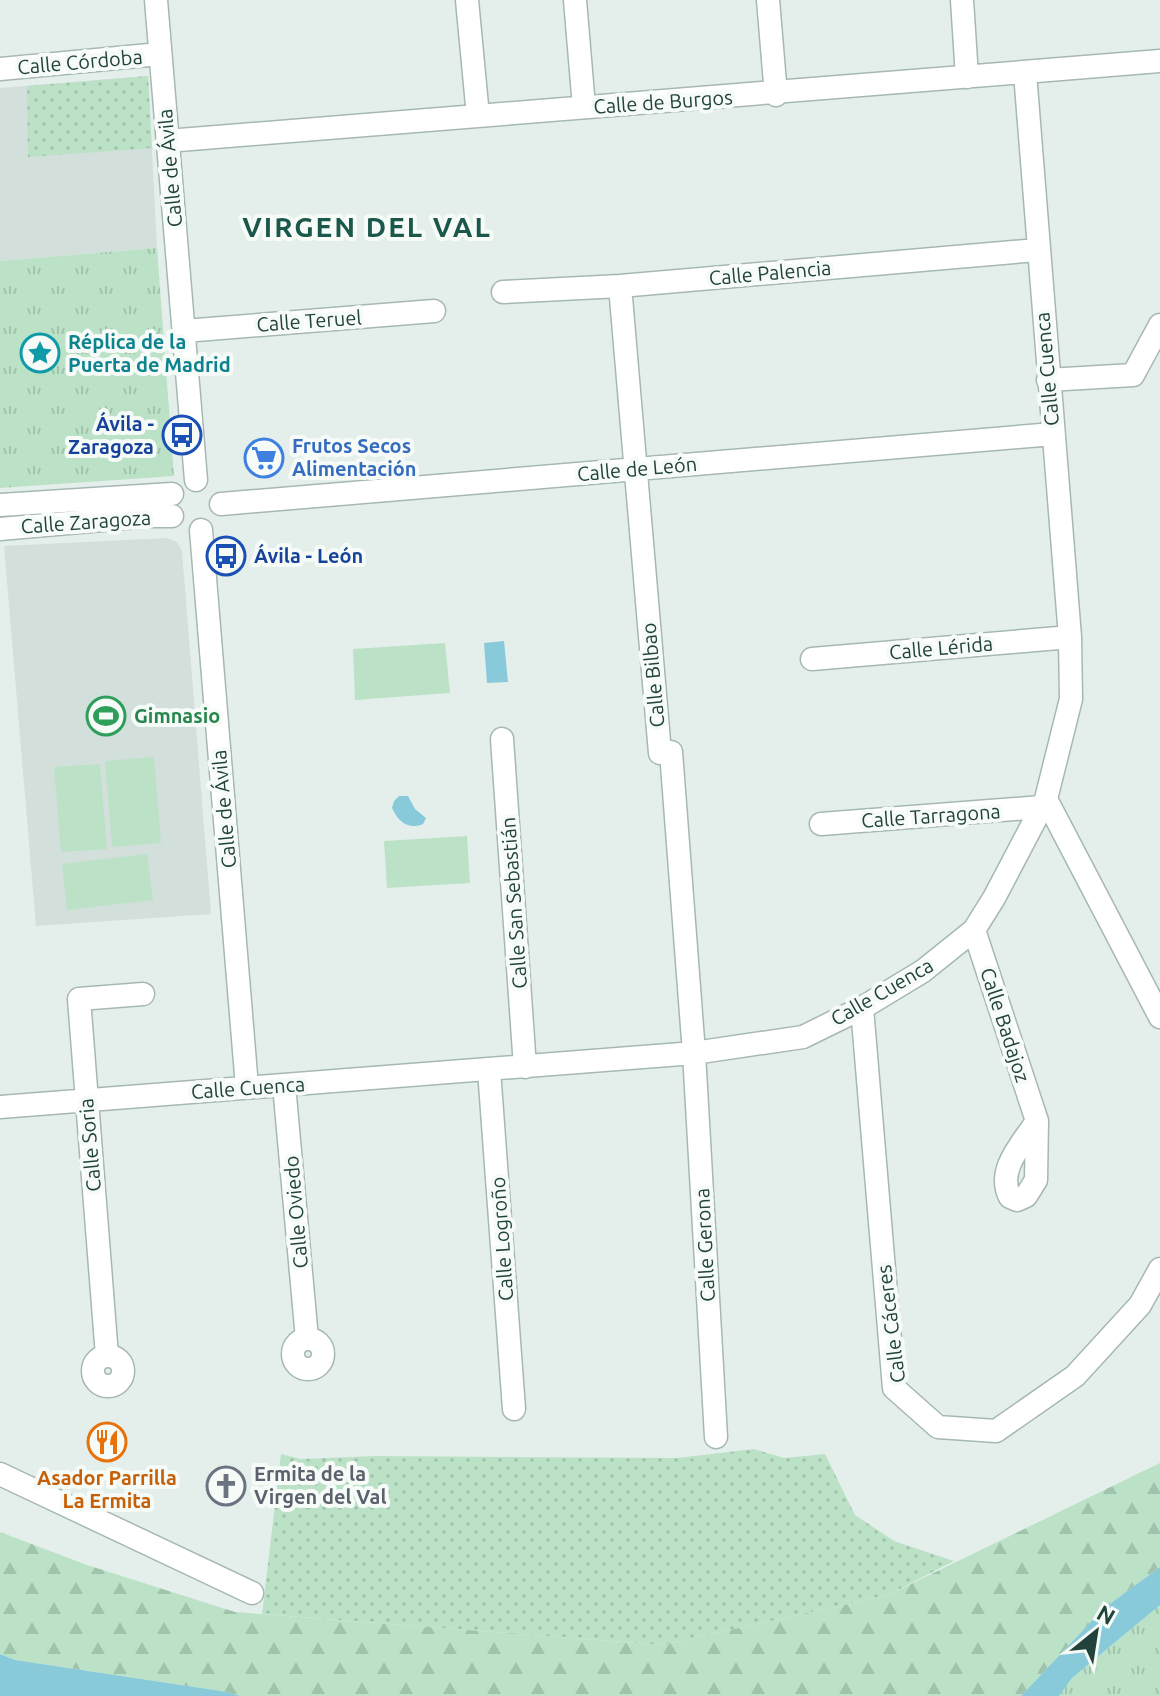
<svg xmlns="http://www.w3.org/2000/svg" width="1160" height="1696" viewBox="0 0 1160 1696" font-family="Ubuntu,sans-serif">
	<defs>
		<pattern id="grass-dots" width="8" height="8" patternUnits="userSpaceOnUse" patternTransform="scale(2)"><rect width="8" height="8" fill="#bbe2c7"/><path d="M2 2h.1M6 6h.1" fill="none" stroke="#a0c3ac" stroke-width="1.8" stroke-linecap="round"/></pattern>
		<pattern id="forest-firs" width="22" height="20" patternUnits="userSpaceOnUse" patternTransform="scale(2)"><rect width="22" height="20" fill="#bbe2c7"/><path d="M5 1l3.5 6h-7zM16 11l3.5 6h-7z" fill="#a0c3ac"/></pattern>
		<pattern id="park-tufts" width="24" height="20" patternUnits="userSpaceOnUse" patternTransform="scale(2)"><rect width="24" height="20" fill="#bbe2c7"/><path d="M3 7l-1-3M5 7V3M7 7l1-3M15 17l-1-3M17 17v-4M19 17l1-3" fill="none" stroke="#a0c3ac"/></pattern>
	</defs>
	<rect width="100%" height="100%" fill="#e4efeb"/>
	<!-- built -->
	<path fill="#d2dfda" d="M148,76L157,248L0,261V88Z
		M166,538L177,542L182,551L211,914L36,926L4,546Z"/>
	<!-- grass -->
	<path fill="url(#grass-dots)" d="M148,76L152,148L28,157L27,86Z
		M754,1449L784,1458L825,1454L855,1515L894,1541L954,1561L888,1595L662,1645L262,1614L281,1454L301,1459L375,1456L677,1458Z"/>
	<!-- forest -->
	<path fill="url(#forest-firs)" d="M1160,1463V1567L1103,1609L1021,1696H241L221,1691L15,1660L0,1654V1532L87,1565L235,1612L662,1645L888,1595Z"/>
	<!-- park -->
	<path fill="url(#park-tufts)" d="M157,248L174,476L0,488V261Z
		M1160,1605V1696H1059L1072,1678Z"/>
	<!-- pitch -->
	<path fill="#bbe2c7" d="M445,643L450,693L355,700L353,649Z
		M154,757L161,843L112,847L105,761Z
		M100,764L107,849L61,852L54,767Z
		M467,836L470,883L387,888L384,841Z
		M147,854L153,900L67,910L62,864Z"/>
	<!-- water -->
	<path fill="#88cad9" d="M504,641L508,682L487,683L484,643Z
		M399,796H408L415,809L426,818L423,824C409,830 398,822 392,808L394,801Z
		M1160,1567V1605L1072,1678L1059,1696H1021L1103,1609Z
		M0,1654L15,1660L221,1691L241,1696H0Z"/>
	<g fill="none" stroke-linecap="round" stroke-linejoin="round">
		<defs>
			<path id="minor" d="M156,0L196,480
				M467,0L478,116
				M575,0L584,107
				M768,0L776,95
				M962,0L967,77
				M0,69L160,54
				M167,141C498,116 829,89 1160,61
				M620,286L660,753L671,752L694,1053L716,1437
				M503,292L620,286L1037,250
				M184,331L434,311
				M1048,380L1133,375L1160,325
				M221,504L1053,434
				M0,505L172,494
				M0,529L148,516H172
				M201,530L247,1087
				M812,659L1070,637
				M502,739L525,1067
				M1046,799L1160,1017
				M821,824L1041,807
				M974,930L1037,1121L1036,1180L1026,1196L1017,1200L1010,1197C996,1170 1022,1144 1037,1121
				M862,1008L894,1388L938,1427L996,1431L1075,1376L1140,1305L1160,1269
				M489,1070L514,1409
				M284,1085L307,1339
				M0,1107L694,1053L803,1037L862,1008L923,971L974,930L994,898L1046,799L1071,699L1070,637L1025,73
				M293 1354a15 15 0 1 1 30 0a15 15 0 1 1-30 0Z
				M93 1371a15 15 0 1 1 30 0a15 15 0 1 1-30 0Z
				M107,1356L79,999L143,994
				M0,1474L252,1593"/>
		</defs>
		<!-- minor casing -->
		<use href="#minor" stroke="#a6b8b3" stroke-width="25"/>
		<!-- minor -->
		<use href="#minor" stroke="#fff" stroke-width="22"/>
	</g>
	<!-- icons -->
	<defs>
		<symbol id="sight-ring" viewBox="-11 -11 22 22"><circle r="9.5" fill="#f6fbf8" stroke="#0f9aa8" stroke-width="1.5"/><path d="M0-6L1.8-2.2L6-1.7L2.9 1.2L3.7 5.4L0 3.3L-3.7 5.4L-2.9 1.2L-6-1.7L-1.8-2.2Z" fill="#0f9aa8"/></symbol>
		<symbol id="bus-ring" viewBox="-11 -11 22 22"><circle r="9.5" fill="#f6fbf8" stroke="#1a4fb4" stroke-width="1.5"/><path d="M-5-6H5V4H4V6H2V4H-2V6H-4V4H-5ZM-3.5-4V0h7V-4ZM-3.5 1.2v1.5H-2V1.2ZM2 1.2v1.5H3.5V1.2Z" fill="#1a4fb4"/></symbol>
		<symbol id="supermarket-ring" viewBox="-11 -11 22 22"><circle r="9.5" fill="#f6fbf8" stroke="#3f7fe0" stroke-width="1.5"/><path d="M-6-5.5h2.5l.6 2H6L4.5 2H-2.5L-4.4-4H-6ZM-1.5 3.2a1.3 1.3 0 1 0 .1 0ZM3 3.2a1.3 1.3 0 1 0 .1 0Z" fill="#3f7fe0"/></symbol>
		<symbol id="stadium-ring" viewBox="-11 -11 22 22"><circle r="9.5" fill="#f6fbf8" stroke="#2e9e5b" stroke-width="1.5"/><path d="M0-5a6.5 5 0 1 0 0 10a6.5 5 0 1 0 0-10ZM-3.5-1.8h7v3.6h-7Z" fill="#2e9e5b"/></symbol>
		<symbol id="restaurant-ring" viewBox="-11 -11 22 22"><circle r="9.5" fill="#f6fbf8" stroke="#e8710a" stroke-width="1.5"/><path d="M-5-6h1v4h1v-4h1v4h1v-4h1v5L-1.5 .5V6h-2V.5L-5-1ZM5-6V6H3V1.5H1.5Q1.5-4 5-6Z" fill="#e8710a"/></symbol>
		<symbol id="church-ring" viewBox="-11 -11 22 22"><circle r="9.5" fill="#f6fbf8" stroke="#6b7280" stroke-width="1.5"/><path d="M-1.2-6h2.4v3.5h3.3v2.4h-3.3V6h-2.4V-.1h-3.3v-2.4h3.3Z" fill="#6b7280"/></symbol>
	</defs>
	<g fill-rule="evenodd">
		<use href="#sight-ring" x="18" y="331" width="44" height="44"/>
		<use href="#bus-ring" x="160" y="413" width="44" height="44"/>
		<use href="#supermarket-ring" x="242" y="436" width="44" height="44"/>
		<use href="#bus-ring" x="204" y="534" width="44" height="44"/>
		<use href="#stadium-ring" x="84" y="694" width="44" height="44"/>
		<use href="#restaurant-ring" x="85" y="1420" width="44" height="44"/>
		<use href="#church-ring" x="204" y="1464" width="44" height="44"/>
	</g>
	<g text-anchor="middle" stroke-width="8" stroke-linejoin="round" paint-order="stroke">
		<!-- street labels -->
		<g font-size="20" fill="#21433b" stroke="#f6fbf8">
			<text transform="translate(80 62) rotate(-5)" y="7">Calle Córdoba</text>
			<text transform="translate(663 102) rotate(-4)" y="7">Calle de Burgos</text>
			<text transform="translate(170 168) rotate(-95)" y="7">Calle de Ávila</text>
			<text transform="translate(770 273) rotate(-5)" y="7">Calle Palencia</text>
			<text transform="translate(309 321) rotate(-4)" y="7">Calle Teruel</text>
			<text transform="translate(1047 369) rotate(-95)" y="7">Calle Cuenca</text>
			<text transform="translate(637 469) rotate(-5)" y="7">Calle de León</text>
			<text transform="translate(86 522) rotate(-4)" y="7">Calle Zaragoza</text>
			<text transform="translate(941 648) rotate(-5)" y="7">Calle Lérida</text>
			<text transform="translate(653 675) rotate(-95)" y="7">Calle Bilbao</text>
			<text transform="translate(224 809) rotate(-95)" y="7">Calle de Ávila</text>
			<text transform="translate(931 816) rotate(-4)" y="7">Calle Tarragona</text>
			<text transform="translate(514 903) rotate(-94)" y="7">Calle San Sebastián</text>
			<text transform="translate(882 992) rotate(-30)" y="7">Calle Cuenca</text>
			<text transform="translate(1005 1025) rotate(72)" y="7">Calle Badajoz</text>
			<text transform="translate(248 1088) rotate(-4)" y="7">Calle Cuenca</text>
			<text transform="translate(90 1145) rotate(-95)" y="7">Calle Soria</text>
			<text transform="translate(296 1212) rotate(-95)" y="7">Calle Oviedo</text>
			<text transform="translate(502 1239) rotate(-94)" y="7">Calle Logroño</text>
			<text transform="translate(705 1245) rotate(-93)" y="7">Calle Gerona</text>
			<text transform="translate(891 1324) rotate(-97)" y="7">Calle Cáceres</text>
		</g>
		<!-- culture labels -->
		<g font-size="20" font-weight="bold" fill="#0d838f" stroke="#f6fbf8" text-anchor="start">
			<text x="68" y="349">Réplica de la<tspan x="68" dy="23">Puerta de Madrid</tspan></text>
		</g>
		<!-- transit labels -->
		<g font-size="20" font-weight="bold" fill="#164399" stroke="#f6fbf8" text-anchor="end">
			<text x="154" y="431">Ávila -<tspan x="154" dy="23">Zaragoza</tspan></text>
			<text x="254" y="563" text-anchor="start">Ávila - León</text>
		</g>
		<!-- shop labels -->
		<g font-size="20" font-weight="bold" fill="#366cbe" stroke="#f6fbf8" text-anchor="start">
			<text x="292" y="453">Frutos Secos<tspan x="292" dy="23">Alimentación</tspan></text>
		</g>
		<!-- leisure labels -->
		<g font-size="20" font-weight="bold" fill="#27864d" stroke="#f6fbf8" text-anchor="start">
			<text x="134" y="723">Gimnasio</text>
		</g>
		<!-- worship labels -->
		<g font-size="20" font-weight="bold" fill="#5b616d" stroke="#f6fbf8" text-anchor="start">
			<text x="254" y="1481">Ermita de la<tspan x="254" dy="23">Virgen del Val</tspan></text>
		</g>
		<!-- food labels -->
		<g font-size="20" font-weight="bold" fill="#c56008" stroke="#f6fbf8">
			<text x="107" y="1485">Asador Parrilla<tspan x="107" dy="23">La Ermita</tspan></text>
		</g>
		<!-- district labels -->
		<g font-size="28" font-weight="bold" letter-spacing="2" fill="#1b584b" stroke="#f6fbf8">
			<text x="367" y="237">VIRGEN DEL VAL</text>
		</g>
	</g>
	<!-- north arrow -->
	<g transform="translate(1096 1632) rotate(30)" stroke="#f6fbf8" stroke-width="6" paint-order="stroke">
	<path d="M0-6L14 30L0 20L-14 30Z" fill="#21433b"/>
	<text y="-12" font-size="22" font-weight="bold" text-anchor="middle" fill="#21433b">N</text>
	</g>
</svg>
